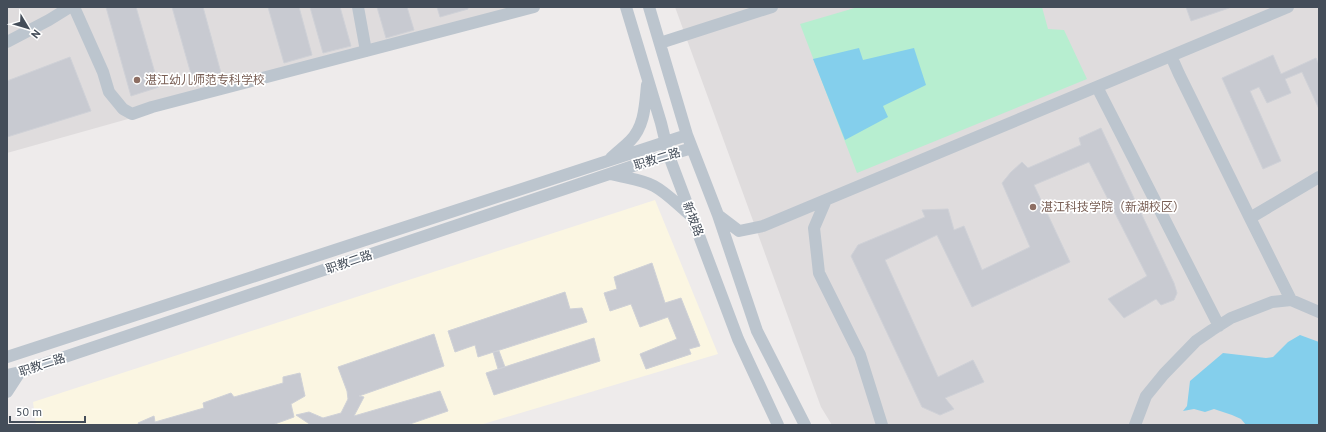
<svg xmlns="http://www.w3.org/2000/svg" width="1326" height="432" viewBox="0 0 1326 432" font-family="'PT Sans','Noto Sans SC',sans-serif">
	<rect width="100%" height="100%" fill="#eeebeb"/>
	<!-- commercial -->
	<path fill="#fbf6e2" d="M655,200L718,354L480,425H36L33,402Z"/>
	<!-- education -->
	<path fill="#dfdcdd" d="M7,7H526L7,153Z
		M675,7H1319V425H832L821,407Z"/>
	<!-- green -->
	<path fill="#b7eed0" d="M858,7H1042L1048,29L1064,30L1087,79L857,173L800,24Z"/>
	<!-- water -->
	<path fill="#84cfec" d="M859,48L863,60L914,48L926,85L883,106L888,117L845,140L813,59Z
		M1300,335L1319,342V425H1246L1241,419L1232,415L1214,409L1205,412L1194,409L1183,411L1187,406L1190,381L1223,353L1266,358L1273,357L1288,342Z"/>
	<!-- building -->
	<path fill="#c8cad1" stroke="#cfd1d7" d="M106,7H136L159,87L131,96Z
		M172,7H203L221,73L193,81Z
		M268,7H299L312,55L284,63Z
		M310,7H340L351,46L323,53Z
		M377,7H407L414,30L386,38Z
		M437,7H468V9L440,17Z
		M1186,7H1232L1191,21Z
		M1273,55L1281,74L1316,58L1319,65V109L1302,72L1285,79L1291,93L1267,103L1259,87L1250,91L1281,161L1263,169L1222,78Z
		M70,57L91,111L7,137V81Z
		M1101,128L1174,283L1177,293L1174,300L1161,305L1156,299L1124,318L1108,299L1147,276L1089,162L1034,185L1070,262L972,307L937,235L885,260L938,377L973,360L984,382L945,398L954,409L940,415L922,407L851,256L858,245L925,217L922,210L948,209L954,230L964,226L982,270L1030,247L1002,183L1011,172L1022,162L1028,168L1081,145L1079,138Z
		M652,263L665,303L681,298L700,346L689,349L691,354L646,369L640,354L677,339L668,317L640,327L631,304L610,311L604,293L617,289L614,277Z
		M565,292L570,309L582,308L587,322L478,357L475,345L455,352L448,331Z
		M434,334L444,366L359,396L364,397L354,416L440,391L448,411L407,425H311L296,415L309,412L323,418L341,413L348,399L347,391L338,367Z
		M594,338L600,361L494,395L486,373Z
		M499,351L505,367L498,369L493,352Z
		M300,373L305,396L291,404L294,417L272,425H139L138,423L154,416L155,422L204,408L203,403L231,393L234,397L283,383V377Z"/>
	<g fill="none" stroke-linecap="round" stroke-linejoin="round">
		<!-- minor -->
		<path stroke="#bcc5ce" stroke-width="12" d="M74,7L103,72L109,92L123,109L132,114L152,107L534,7
			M358,7L366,51
			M626,7L661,123L669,156L738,339L778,425
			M649,7L687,135L718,215L757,331L805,425
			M7,42L49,20L70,7
			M660,43L772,7
			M1171,56L1179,74L1250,218L1319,177
			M1097,87L1219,326
			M611,158C617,152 624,147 630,141C645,126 645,104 647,85
			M611,174C625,178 641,179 654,186C667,193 678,205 689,214
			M826,200L814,228L819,273L860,355L882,425
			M718,215L739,231L763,226L1288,7
			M1250,218L1291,300
			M7,357L687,135
			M7,375L20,372L639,164L692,148
			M7,392L20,372
			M1135,425L1146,396L1164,374L1196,341L1212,330L1231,318L1272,302L1291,300L1319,312"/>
	</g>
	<!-- markers -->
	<g fill="#8d6e63" stroke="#fff" stroke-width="1.5">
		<circle cx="137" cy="80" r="4"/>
		<circle cx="1033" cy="207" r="4"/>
	</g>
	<g text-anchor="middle" stroke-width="3.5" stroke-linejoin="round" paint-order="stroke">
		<!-- education labels -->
		<g font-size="12" fill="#785e54" stroke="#fff" text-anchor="start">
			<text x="145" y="84">湛江幼儿师范专科学校</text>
			<text x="1041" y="211">湛江科技学院（新湖校区）</text>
		</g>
		<!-- street labels -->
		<g font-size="12" fill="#444d59" stroke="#fff">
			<text transform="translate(657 159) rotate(-17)" y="4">职教二路</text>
			<text transform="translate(693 219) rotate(69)" y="4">新坡路</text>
			<text transform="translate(349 262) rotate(-19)" y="4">职教二路</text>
			<text transform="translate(42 365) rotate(-18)" y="4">职教二路</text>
		</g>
	</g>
	<!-- border -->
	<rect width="1326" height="432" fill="none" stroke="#444d59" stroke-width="16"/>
	<!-- north arrow -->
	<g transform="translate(28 28) rotate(128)" stroke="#ffffff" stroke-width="3" paint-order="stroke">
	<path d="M0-3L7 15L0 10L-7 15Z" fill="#444d59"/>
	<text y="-6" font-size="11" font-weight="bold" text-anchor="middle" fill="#444d59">N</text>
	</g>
	<!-- scale -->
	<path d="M10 416v6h75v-6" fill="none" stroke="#444d59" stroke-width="2"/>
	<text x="16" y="416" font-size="12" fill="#444d59" stroke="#ffffff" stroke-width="3" paint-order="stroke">50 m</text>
</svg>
